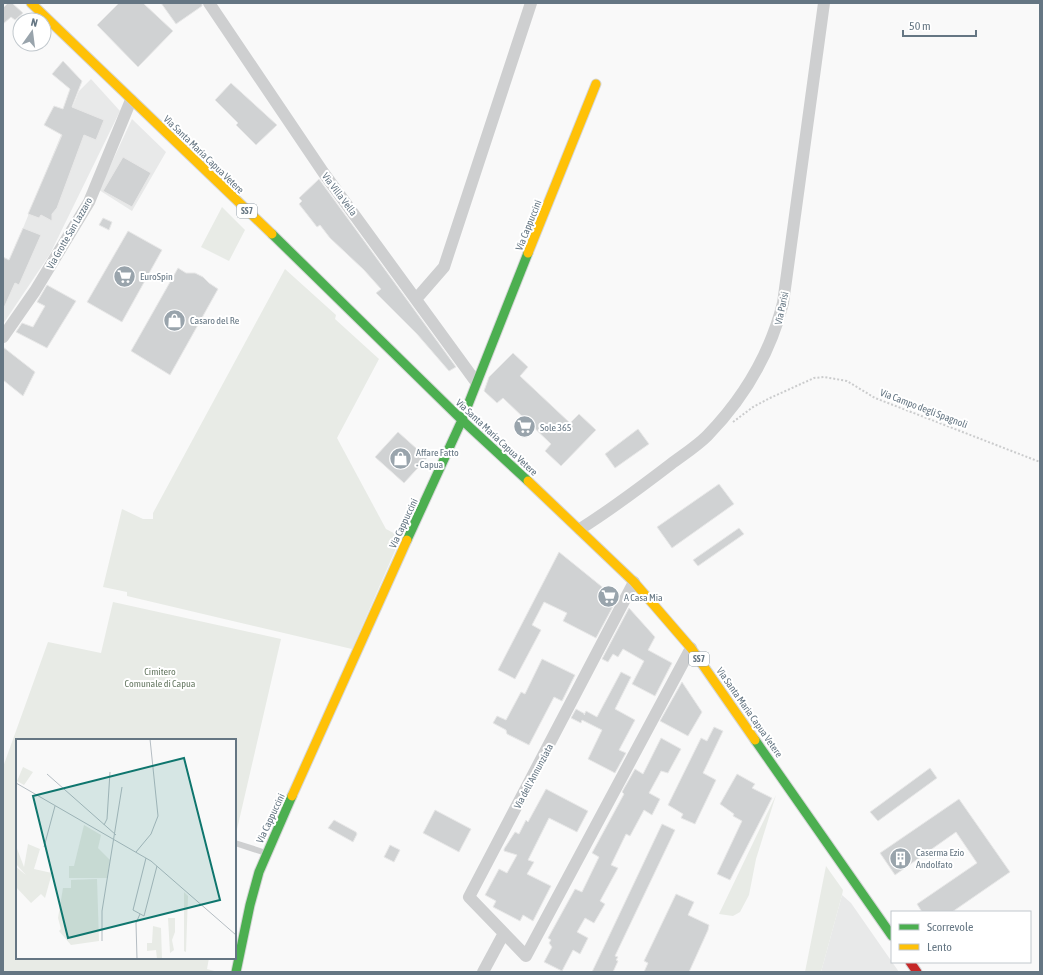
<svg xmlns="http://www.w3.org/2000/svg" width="1043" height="975" viewBox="0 0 1043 975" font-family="'Asap Condensed',sans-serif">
	<rect width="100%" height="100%" fill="#f9f9f9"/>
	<!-- built -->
	<path fill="#e8e9e9" d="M91,79L120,111L50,254L3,324V257L10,260L79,91Z
		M132,119L166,152L132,211L99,190Z
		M842,895L851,903L899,972H821Z"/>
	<!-- green -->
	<path fill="#e8ebe6" d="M222,207L245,230L229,261L201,247Z
		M285,269L336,315L335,319L379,359L337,438L386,529L401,537L352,649L127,596V592L103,587L122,509L143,519H153V513Z
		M113,602L281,639L235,838V740H17V958H209L207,969L218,972H3V767L48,642L101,653Z
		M776,795L756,859L749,895L740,912L733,916L719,914Z
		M826,866L843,890L842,895L821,972H805Z"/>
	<!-- building -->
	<path fill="#d0d2d3" stroke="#e8e8e8" d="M8,3H12L23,13L15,20L11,17L3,24V8Z
		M119,3H143L173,31L138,67L97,25Z
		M161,3H202V6L176,24Z
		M63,61L82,81L72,107L104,120L96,140L84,135L57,208L52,214V221L41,215L39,218L28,214L62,135L44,125L54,106L63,109L70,89L52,74Z
		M231,83L277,125L256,145L236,125L238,123L215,100Z
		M123,157L151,173L132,207L103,191Z
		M319,179L456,367L449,371L417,334L376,293L381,289L364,270L330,238L320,225L317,227L299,204L302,201L299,198Z
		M103,218L112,222L109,230L99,225Z
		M23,228L41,235L19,285L15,283L3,310V257L9,260Z
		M128,231L162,250L122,322L87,302Z
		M178,268L186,273H195L203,277L209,283L218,289L170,375L131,351Z
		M47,285L76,301L47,348L16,332L22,323L33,327L45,306L37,302Z
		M3,347L35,372L23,396L3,380Z
		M513,353L528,367L520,376L570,423L579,414L596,430L561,466L545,451L551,444L503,398L497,403L484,391L489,377Z
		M638,429L649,444L615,468L605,454Z
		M398,432L427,458L404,483L375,457Z
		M719,484L734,504L672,548L657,527Z
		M739,528L744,534L698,566L693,560Z
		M559,552L617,599L596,638L563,621L567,613L544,602L532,625L541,630L515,679L498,670Z
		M629,608L655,637L648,650L672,663L655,696L632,684L644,661L623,649L618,657L613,654L608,662L602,659Z
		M542,659L575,675L562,701L554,697L529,745L507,734L506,730L493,723L497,716L506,720L521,692L525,694Z
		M621,672L631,677L615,709L635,720L619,750L626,753L615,773L588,759L602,730L582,720L581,723L571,718L576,709L585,714L584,715L586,711L597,717Z
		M682,682L702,712L688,736L660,721Z
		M714,727L723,731L703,773L716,780L695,824L681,818L683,814L668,805L701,738L707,741Z
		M661,738L681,749L668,773L661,771L649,793L660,799L652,815L644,810L630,836L626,834L611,865L618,868L600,901L605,904L594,923L585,918L577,932L588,938L580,954L573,950L562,971L544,962L552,947L549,943L551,940L548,938L575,889L582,892L599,857L592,853L624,794L622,792L635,769L643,774Z
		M930,768L937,778L878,821L870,812Z
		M737,774L755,784L752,788L772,798L730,880L717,874L742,821L733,816L734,814L720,804Z
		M546,789L588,811L577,832L549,818L528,860L534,862L527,874L551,886L533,921L523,915L520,921L493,907L496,901L485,895L499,869L507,873L517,855L504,851V849L515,832L519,834L526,820L528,822Z
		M959,799L1010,872L952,912H922L917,904L977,863L956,832L895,875L880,853Z
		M435,810L471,829L459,852L423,833Z
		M334,820L356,832L357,834L353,842L328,828Z
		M662,824L675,830L615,956L618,957L616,960L618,961L613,972H592Z
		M390,845L400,850L394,862L384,857Z
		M676,894L694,902L688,915L709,925L708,930L689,972H644L648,963L644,961Z"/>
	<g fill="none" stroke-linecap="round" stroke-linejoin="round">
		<defs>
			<path id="fast" d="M272,234L462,420L528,481
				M407,540L462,420L528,253
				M755,740L892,936
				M236,972L250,905L259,872L292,796"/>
			<path id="slow" d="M31,3L272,234
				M528,253L596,84
				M528,481L634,582L691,648L755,740
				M292,796L407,540"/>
			<path id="jam" d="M910,962L917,972"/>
		</defs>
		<!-- fast casing -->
		<use href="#fast" stroke="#d5d6d7" stroke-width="11"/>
		<!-- slow casing -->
		<use href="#slow" stroke="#d5d6d7" stroke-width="11"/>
		<!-- jam casing -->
		<use href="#jam" stroke="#d5d6d7" stroke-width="11"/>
		<!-- path -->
		<path stroke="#cbcccd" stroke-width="2" stroke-dasharray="2 2" stroke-linecap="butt" d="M733,422L753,407L770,398L814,378L824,377L847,381L875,398L1040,462"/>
		<!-- lane -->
		<path stroke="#cecfd0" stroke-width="6" d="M235,843L266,853"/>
		<!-- street -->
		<path stroke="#cecfd0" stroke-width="12" d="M209,3L323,172L476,382
			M417,298L444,267L531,3
			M3,337L35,291L89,202L131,100
			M580,529C612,509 641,487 671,464C683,455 697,446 707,436C743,399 770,354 783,303L824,3
			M634,582L469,897L526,956L691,648
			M483,972L504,933"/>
		<!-- fast -->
		<use href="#fast" stroke="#4caf50" stroke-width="9"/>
		<!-- slow -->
		<use href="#slow" stroke="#ffc107" stroke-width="9"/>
		<!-- jam -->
		<use href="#jam" stroke="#c62828" stroke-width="9"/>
	</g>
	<!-- icons -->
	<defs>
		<symbol id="supermarket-disc" viewBox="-11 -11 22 22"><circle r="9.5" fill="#99a4ac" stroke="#fff"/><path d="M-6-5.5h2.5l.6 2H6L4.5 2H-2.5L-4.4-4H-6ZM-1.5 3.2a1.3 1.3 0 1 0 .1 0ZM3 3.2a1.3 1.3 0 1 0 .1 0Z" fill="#fff"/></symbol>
		<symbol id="shop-disc" viewBox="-11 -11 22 22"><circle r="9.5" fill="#99a4ac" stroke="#fff"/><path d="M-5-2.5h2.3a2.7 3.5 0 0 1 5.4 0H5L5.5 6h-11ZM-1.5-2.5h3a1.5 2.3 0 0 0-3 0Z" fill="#fff"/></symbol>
		<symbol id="building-disc" viewBox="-11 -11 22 22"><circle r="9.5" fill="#99a4ac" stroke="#fff"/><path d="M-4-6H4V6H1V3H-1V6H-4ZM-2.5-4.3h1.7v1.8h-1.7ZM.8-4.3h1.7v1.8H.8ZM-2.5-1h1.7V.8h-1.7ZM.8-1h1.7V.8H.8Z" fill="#fff"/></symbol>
	</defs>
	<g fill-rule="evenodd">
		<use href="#supermarket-disc" x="112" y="264" width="25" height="25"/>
		<use href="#shop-disc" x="162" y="308" width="25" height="25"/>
		<use href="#supermarket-disc" x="512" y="414" width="25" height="25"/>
		<use href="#shop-disc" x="388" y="446" width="25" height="25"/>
		<use href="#supermarket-disc" x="596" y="584" width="25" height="25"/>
		<use href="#building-disc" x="888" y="846" width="25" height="25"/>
	</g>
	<g text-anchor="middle" stroke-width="4" stroke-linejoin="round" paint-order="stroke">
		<!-- shield labels -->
		<g fill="#fff" stroke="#939fa8" stroke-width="1">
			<rect x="237" y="204" width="20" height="14" rx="3"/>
			<rect x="689" y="652" width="20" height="14" rx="3"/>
		</g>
		<g font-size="9" font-weight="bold" fill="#657683">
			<text x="247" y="214">SS7</text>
			<text x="699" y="662">SS7</text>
		</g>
		<!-- street labels -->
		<g font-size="10" fill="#657683" stroke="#fff">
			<text transform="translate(204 154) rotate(44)" y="4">Via Santa Maria Capua Vetere</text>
			<text transform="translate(340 194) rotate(53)" y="4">Via Villa Vella</text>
			<text transform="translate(528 225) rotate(-68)" y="4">Via Cappuccini</text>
			<text transform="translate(69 233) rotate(-60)" y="4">Via Grotte San Lazzaro</text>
			<text transform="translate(781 308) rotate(-78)" y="4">Via Parisi</text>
			<text transform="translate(924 408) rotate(21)" y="4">Via Campo degli Spagnoli</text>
			<text transform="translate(497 437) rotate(43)" y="4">Via Santa Maria Capua Vetere</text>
			<text transform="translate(403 523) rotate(-65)" y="4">Via Cappuccini</text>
			<text transform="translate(750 712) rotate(55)" y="4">Via Santa Maria Capua Vetere</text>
			<text transform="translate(533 776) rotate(-62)" y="4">Via dell'Annunziata</text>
			<text transform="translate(270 818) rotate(-65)" y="4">Via Cappuccini</text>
		</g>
		<!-- poi labels -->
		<g font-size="10" fill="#657683" stroke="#fff" text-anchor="start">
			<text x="140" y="280">EuroSpin</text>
			<text x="190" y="324">Casaro del Re</text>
			<text x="540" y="431">Sole 365</text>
			<text x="416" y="456">Affare Fatto<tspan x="416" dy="12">- Capua</tspan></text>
			<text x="624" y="601">A Casa Mia</text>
			<text x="916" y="856">Caserma Ezio<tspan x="916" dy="12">Andolfato</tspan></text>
		</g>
		<!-- park labels -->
		<g font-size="10" fill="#687a64" stroke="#fff">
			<text x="160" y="675">Cimitero<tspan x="160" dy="12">Comunale di Capua</tspan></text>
		</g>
	</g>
	<!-- overview -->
	<g transform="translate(16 739)">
		<rect width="220" height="220" fill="#f9f9f9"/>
		<path d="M7,28L17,33L8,46L1,42ZM68,86L85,96L82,109L94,121L91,139H53V127H58ZM12,105L24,110L18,130L36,134L29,159L25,155L15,164L0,148V128L10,136L0,125V107L8,128ZM81,140L83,202L55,206L43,192L45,190L42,179L47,149H55V141ZM168,153L172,157L170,213L168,212ZM152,179H159V193L156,201L158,211L154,214ZM137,187L145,189L146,220H141L140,211L131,212V204H136Z" fill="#e8ebe6"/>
		<path fill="none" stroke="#b5bdc3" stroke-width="1" d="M31,35L100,96M0,44L135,122L220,196M88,86L91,80L94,33M28,108L39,67M120,113L135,95L142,77L134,0M130,119L117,171L128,177L141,127M86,202V172L106,48M121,220L120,184L124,175"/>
		<path fill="#0f766e" fill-opacity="0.15" stroke="#0f766e" stroke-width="2" d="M168,19L204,161L52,199L17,57Z"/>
		<rect width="220" height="220" fill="none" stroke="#657683" stroke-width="2"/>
	</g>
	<!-- border -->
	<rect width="1043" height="975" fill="none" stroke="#657683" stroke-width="8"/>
	<!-- legend -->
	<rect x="891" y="911" width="140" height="52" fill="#ffffff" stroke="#c1c8cd"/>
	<rect x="899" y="924" width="20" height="6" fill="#4caf50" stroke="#c1c8cd"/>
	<text x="927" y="931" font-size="12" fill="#657683">Scorrevole</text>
	<rect x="899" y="944" width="20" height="6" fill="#ffc107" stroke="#c1c8cd"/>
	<text x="927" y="951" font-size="12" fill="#657683">Lento</text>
	<!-- north arrow -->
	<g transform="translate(32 32) rotate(14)"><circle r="19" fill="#ffffff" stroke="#c1c8cd"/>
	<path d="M0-3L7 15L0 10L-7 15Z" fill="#99a4ac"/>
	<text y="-6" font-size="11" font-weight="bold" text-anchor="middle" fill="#657683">N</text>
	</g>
	<!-- scale -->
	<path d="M903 30v6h73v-6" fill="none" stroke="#657683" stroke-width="2"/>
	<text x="909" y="30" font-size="12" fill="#657683" stroke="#ffffff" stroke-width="3" paint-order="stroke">50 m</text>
</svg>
